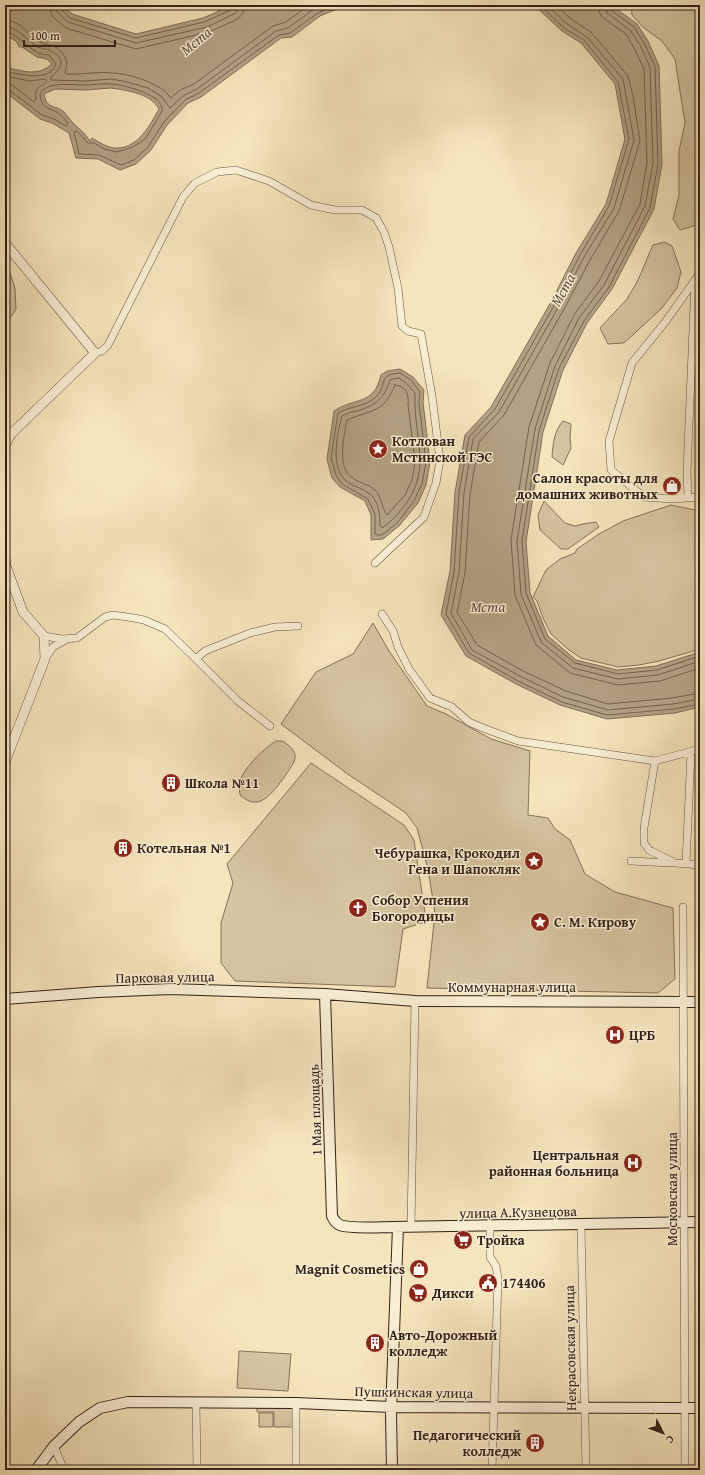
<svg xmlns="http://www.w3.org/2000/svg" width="705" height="1475" viewBox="0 0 705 1475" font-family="'Gentium Book Plus',serif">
	<rect width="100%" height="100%" fill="#f5e5bc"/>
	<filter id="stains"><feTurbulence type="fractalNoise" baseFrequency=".005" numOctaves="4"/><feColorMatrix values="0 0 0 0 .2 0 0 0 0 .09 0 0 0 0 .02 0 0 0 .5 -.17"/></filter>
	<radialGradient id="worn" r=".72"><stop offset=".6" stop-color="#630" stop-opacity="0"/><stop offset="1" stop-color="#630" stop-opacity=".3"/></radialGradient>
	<!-- green -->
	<path fill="#d4c4a0" stroke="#82725c" d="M631,5H700V224L680,230L673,219L679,195V151L685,123L675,59L662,41L644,28L632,15Z
		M664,242L672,246L681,272L677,288L661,309L624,343L608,344L600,328L627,299L638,280L653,245Z
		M5,268L9,270L15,288L16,309L5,326Z
		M563,421L571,424L570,438L571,448L563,465L552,457C553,444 554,431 563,421Z
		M544,501L565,523L575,526L583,524L596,522L599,527L568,549H561L540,530L538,515Z
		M671,505L700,511V649L659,661L639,665L618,667L581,658L569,650L551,634L543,618L537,601L533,597L546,570L560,559L575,553L577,549L599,534L623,521Z
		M373,623L389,651L427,706L446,714L491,739L530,751L528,815L548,818L555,829L570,840L585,874L615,892L673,908L675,979L658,993L427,988L435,913L428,869L417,828L406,813L349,775L281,724L316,672L353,654Z
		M276,741H283C291,747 298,752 294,762C287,773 271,800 257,802C250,803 245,799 240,795C240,792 239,788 239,785C241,770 264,748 276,741Z
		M311,763L404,825L414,840L425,913L428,921L403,929L395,987L235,981L221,963V923L233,883L227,864Z
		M239,1351L291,1354L288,1391L237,1388Z
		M257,1408H293V1427H274V1412H257Z
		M259,1413H273V1427H259Z"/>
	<!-- water -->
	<path fill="#b2a284" stroke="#7e6e58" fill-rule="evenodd" d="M5,5H62L72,14L136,34L203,18L233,5H347L320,16L292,37L281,38L201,97L188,103L167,125L151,150L136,164L120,170L98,159L76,158L69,133L52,123L40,119L5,92V67C23,71 37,77 52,64L47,59L37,57L22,47H19L17,42L5,34ZM111,88C126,90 152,94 159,109C150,125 139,147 118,148C109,149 99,142 92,138L90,141C85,133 78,128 72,122C69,119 67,115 64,112C54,104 47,110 44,94L55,89L85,90Z
		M534,5H611L637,24L648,41L659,66L662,164L654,209L612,289L587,323L563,370L543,432L526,542L530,593L548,636L576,660L617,670L656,666L700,652V707L675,713L607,719L560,705L516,684L466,656L441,615L450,571L455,492L465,435L491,407L551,302L576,253L606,204L625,139L615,84L581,43L562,31Z
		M400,369L413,377L424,390L423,402L430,462L426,485L418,503L399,526L383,539L371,540V515L365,501L340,487L332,478L327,459L334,411C355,397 374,406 381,375L387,371Z"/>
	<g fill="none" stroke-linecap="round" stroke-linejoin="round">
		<!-- shore -->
		<path stroke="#72624e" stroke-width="1" d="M49,5L52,16L66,28L136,49L209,32L238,19L243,13L244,5
			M55,5L57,12L68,22L136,43L207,27L234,14L238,10V5
			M60,5L61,9L70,18L136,38L204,22L231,10L233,5
			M540,5L564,28L584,40L618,82L629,139L609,206L580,255L555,304L495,409L469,437L459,492L454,572L446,614L469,653L518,681L562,702L607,715L674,709L700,704
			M547,5L567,24L587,37L623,79L634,140L614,208L584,257L559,306L499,412L473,439L464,493L459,572L451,613L472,650L520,676L563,697L608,710L673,704L700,699
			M556,5L571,19L591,32L628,76L633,96L640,141L619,211L590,260L564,309L504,415L479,442L470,494L465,573L457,612L477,645L523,671L566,691L608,704L672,698L700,693
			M598,5L599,12L602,17L626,34L634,48L644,69L647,163L640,204L599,281L574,315L550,363L529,427L511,540L515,595L536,645L570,673L618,685L660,681L700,668
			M604,5L607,13L630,30L640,45L650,67L653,163L645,206L604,285L579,318L555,366L535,429L517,541L521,594L541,642L573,668L618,679L658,675L700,661
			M609,5L611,10L634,27L644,43L655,66L658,164L650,208L609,287L584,321L559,368L539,431L522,541L526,593L545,639L575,663L618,674L657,670L700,656
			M5,20C21,20 29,37 42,43C52,47 54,43 63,54C68,60 67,66 65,72L66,74C82,75 98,71 113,73C130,74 151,81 165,91C167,93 169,96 171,98L180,90L194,84L273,26L286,22L309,5
			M5,26C15,26 28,40 36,46C41,49 46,48 51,51C67,59 61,69 51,77V80L85,81L112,79L127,82L148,88L161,96L170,108L183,96L197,89L276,31L288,28L314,9L323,5
			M5,31C14,32 27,47 37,52C40,55 45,54 49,55L56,64C50,83 18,74 5,71
			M5,76L30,81L45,79L47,81C39,89 34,86 36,100L34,102L12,85L5,84
			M5,89L9,90L42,115L54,119L66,126L68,124C66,121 64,118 62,116C51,106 42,112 40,94C46,81 73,85 84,85C93,85 103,83 112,84C124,85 165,95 162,111L146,138L133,147L117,152L104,149L94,143H88L77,131L74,132L79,154L99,155L121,165L134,160L148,147L164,122L185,100L199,93L279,35L290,33L318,13L336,5
			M400,373L411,380L420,392L419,403L426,462L422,484L414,501L397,523L382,535H377L375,534V514L368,499L342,484L336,475L331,458L338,413C349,406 366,407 376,397C388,385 377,374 400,373Z
			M399,378L407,384L415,393C413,438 434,470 402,509C396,516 390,523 382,528L380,526C380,516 379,501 370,494C363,488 353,487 346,481C330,467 337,434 342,416C347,413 352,412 357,411C376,405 384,399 390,380Z
			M395,385C406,386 409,394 408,404L415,462L412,480L405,495L387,515C382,509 382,497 375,490C369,484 358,483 351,477C337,466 344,436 347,420C372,409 383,414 395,385Z"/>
		<defs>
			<path id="minor" d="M700,273L666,321L632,363L609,441L611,470L644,497L672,499L700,497
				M95,353L102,351L108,345L183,197L195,183L217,172L236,170L269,181L311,205L335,210H362L376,218L384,232L389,247L398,288L402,326L408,331L421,334L432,396L440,460L436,483L424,517L375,563
				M688,497L687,472L695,281
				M382,614L393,631L398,647L409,669L430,698L452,707L469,722L483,728L518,741L655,761L700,749
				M44,636L62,639L77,638L105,617L113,615L134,618L144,620L165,629L196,659L205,651L250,633L275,627L298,626
				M45,659L53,647L67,639
				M196,659L238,701L270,726
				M655,761L644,828V843L649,850L675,863L700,865
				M631,861L670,863
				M686,864L691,752
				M683,907L685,1470
				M581,1225L586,1470
				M490,1226V1257L496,1266L498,1279L492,1470
				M411,1227L415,1001
				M196,1403L197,1470
				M54,1446L64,1470
				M296,1470V1403"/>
			<path id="tertiary" d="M5,243L95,353L11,434L5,445
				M5,557L6,566L23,612L44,636L45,659L5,762"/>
			<path id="secondary" d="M325,994L332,1216C334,1220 335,1223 340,1225C350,1229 380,1227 393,1227L700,1222
				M5,999L98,992L170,989L325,994L415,1001L700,1002
				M36,1470L54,1446L79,1422L100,1408L128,1402L296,1403L391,1407L700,1408
				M392,1470L391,1412L398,1227"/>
		</defs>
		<!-- minor casing -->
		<use href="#minor" stroke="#625240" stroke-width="8"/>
		<!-- tertiary casing -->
		<use href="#tertiary" stroke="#625240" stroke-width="10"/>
		<!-- secondary casing -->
		<use href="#secondary" stroke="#312117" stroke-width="12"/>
		<!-- minor -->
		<use href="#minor" stroke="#f8eed3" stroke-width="7"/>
		<!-- tertiary -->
		<use href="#tertiary" stroke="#f8eed3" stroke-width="9"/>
		<!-- secondary -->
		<use href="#secondary" stroke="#f8eed3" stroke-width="10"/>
	</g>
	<!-- icons -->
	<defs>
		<symbol id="sight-disc" viewBox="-11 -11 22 22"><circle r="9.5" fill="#8f2418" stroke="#f8eed3"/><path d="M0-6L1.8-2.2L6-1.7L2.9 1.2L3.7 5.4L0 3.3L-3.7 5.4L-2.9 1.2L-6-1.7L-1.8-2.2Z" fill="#fff"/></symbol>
		<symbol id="shop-disc" viewBox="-11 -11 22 22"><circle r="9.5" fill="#8f2418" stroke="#f8eed3"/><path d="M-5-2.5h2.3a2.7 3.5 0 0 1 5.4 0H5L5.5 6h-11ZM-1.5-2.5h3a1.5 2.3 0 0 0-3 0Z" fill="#fff"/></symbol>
		<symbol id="building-disc" viewBox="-11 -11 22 22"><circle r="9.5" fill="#8f2418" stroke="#f8eed3"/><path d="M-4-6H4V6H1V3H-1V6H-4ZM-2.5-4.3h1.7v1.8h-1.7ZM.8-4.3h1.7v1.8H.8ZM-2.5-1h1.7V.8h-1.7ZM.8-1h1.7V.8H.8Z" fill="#fff"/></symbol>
		<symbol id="church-disc" viewBox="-11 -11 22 22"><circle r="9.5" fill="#8f2418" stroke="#f8eed3"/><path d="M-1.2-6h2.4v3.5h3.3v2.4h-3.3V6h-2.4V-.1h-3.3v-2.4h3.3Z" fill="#fff"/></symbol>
		<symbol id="hospital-disc" viewBox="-11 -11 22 22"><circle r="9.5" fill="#8f2418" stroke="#f8eed3"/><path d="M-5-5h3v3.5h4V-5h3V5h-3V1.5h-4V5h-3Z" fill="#fff"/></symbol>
		<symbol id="supermarket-disc" viewBox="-11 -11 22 22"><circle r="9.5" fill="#8f2418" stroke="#f8eed3"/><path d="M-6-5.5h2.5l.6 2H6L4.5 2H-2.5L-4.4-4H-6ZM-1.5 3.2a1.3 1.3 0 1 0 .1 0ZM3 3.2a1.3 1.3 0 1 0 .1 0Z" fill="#fff"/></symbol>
		<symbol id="civic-disc" viewBox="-11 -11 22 22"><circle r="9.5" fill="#8f2418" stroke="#f8eed3"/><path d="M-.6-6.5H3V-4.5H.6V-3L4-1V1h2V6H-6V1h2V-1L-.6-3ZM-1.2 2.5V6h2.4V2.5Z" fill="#fff"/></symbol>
	</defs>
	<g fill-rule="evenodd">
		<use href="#sight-disc" x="367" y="438" width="22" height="22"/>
		<use href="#shop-disc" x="661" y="475" width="22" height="22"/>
		<use href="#building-disc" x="160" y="772" width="22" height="22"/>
		<use href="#building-disc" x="112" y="837" width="22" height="22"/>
		<use href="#sight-disc" x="523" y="850" width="22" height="22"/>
		<use href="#church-disc" x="347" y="897" width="22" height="22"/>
		<use href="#sight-disc" x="529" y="911" width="22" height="22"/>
		<use href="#hospital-disc" x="604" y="1024" width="22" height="22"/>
		<use href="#hospital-disc" x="622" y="1152" width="22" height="22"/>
		<use href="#supermarket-disc" x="452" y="1229" width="22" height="22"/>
		<use href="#shop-disc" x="408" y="1258" width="22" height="22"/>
		<use href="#civic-disc" x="477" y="1272" width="22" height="22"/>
		<use href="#supermarket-disc" x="407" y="1282" width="22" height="22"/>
		<use href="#building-disc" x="364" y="1332" width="22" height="22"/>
		<use href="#building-disc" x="524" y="1432" width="22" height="22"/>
	</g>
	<g text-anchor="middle" stroke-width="3" stroke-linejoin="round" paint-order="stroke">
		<!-- poi labels -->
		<g font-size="14" font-weight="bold" fill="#312117" stroke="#f8eed3" text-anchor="start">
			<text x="392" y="446">Котлован<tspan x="392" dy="16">Мстинской ГЭС</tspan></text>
			<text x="658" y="483" text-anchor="end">Салон красоты для<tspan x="658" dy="16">домашних животных</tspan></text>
			<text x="185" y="788">Школа №11</text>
			<text x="137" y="853">Котельная №1</text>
			<text x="520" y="858" text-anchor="end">Чебурашка, Крокодил<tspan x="520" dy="16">Гена и Шапокляк</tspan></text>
			<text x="372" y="905">Собор Успения<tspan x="372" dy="16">Богородицы</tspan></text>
			<text x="554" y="927">С. М. Кирову</text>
			<text x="629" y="1040">ЦРБ</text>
			<text x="619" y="1160" text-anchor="end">Центральная<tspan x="619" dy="16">районная больница</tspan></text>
			<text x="477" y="1245">Тройка</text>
			<text x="405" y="1274" text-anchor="end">Magnit Cosmetics</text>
			<text x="502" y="1288">174406</text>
			<text x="432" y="1298">Дикси</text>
			<text x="389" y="1340">Авто-Дорожный<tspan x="389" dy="16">колледж</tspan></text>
			<text x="521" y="1440" text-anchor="end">Педагогический<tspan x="521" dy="16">колледж</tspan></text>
		</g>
		<!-- street labels -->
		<g font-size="14" fill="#312117" stroke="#f8eed3">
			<text transform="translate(165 977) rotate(-1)" y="5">Парковая улица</text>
			<text x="512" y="992">Коммунарная улица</text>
			<text transform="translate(315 1110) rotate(-92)" y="5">1 Мая площадь</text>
			<text transform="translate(672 1189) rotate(-90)" y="5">Московская улица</text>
			<text transform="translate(518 1212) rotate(-1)" y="5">улица А.Кузнецова</text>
			<text transform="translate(570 1348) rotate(-91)" y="5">Некрасовская улица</text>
			<text transform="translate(414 1392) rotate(1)" y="5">Пушкинская улица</text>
		</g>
		<!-- water labels -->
		<g font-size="15" font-style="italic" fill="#5e4e3d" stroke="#f8eed3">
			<text transform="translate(196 41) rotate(-40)" y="5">Мста</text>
			<text transform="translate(563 290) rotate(-61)" y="5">Мста</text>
			<text x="488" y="612">Мста</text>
		</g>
	</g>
	<!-- margin -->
	<rect width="705" height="1475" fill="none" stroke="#f5e5bc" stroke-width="20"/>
	<rect x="6" y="6" width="693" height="1463" fill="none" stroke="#312117" stroke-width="2"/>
	<rect x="10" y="10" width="685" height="1455" fill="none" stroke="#312117"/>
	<!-- north arrow -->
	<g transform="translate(663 1433) rotate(132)" stroke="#f8eed3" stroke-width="3" paint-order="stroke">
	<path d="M0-3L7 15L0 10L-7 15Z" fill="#312117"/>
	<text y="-6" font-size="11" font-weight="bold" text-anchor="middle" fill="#312117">С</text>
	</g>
	<!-- scale -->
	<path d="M24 40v6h91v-6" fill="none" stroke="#312117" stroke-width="2"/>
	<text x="30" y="40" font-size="12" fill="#312117" stroke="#f8eed3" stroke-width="3" paint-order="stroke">100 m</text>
	<rect width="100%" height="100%" filter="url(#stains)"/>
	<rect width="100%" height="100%" fill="url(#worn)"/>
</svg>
